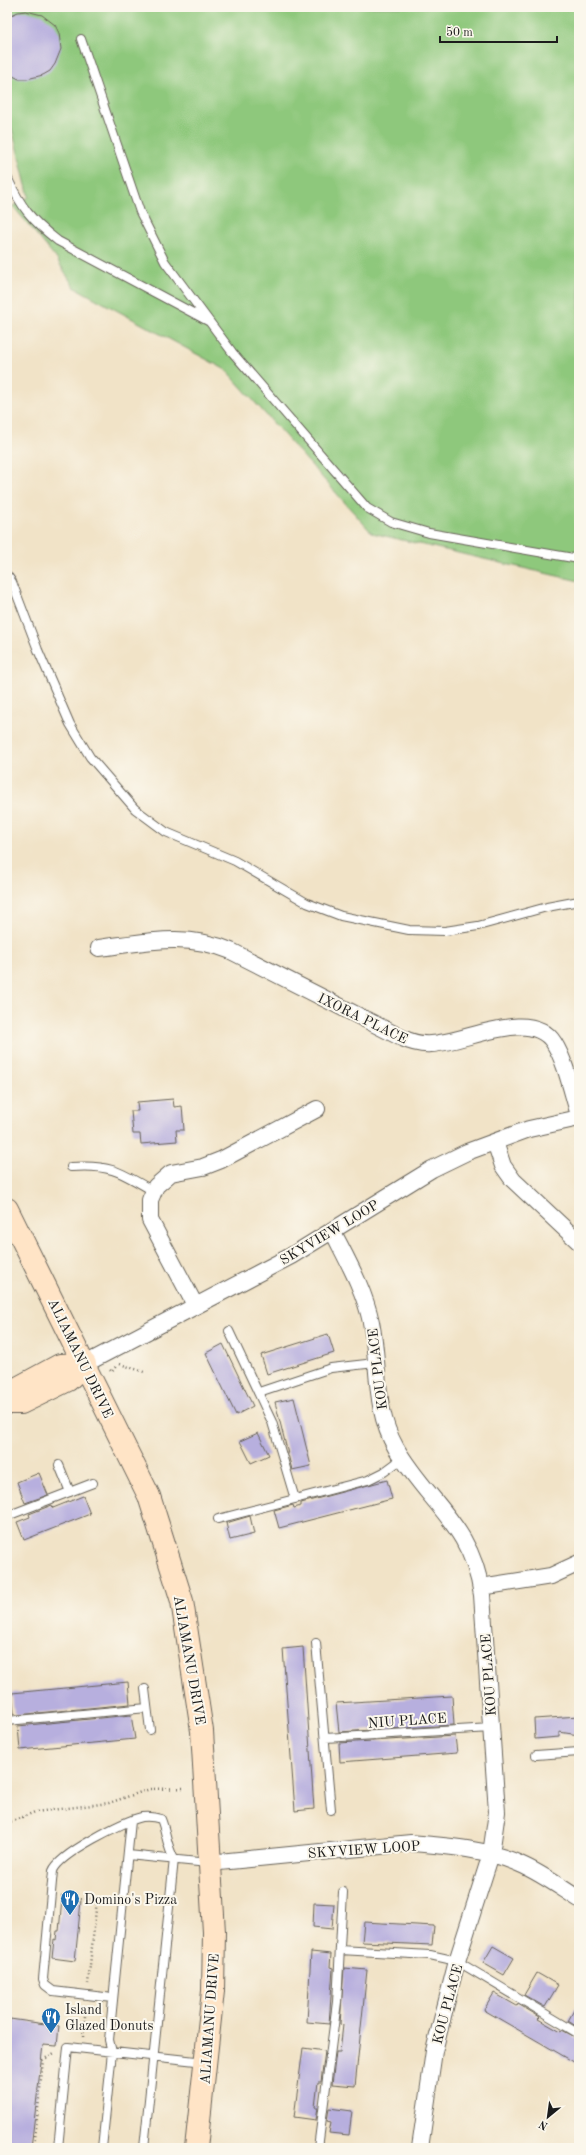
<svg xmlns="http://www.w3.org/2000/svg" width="586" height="2155" viewBox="0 0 586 2155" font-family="'Old Standard TT',serif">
	<rect width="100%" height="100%" fill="#fbf7ec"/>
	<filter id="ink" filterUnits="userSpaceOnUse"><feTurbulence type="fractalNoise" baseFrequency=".025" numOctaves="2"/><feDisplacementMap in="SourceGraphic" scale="8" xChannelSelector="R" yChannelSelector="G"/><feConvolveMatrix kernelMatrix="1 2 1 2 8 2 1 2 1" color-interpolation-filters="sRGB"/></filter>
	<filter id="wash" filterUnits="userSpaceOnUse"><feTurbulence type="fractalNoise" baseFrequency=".012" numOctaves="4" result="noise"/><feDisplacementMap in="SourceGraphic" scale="16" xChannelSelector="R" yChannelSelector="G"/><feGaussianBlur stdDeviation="0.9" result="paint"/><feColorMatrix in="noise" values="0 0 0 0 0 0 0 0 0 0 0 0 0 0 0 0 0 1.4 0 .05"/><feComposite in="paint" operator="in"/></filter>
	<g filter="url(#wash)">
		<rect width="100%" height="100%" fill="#f1e3c7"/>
		<!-- green -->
		<path fill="#8ec87c" stroke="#55724c" d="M7,7H579V581L372,533L226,370L74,287L56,258L13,206L29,197L7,109Z"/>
		<g id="blocks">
			<!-- building -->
			<path fill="#b7afde" d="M26,11L42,15L55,25L59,33L61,49L55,64L50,71L43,75L27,79H19L7,73V17L18,12Z
				M173,1099L174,1107L182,1106L184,1130H176L177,1141L141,1144L140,1134H133L131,1111H138L137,1102Z
				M328,1334L334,1353L267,1374L261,1355Z
				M223,1344L253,1406L236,1415L206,1353Z
				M294,1398L311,1466L292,1470L275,1402Z
				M258,1433L269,1455L251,1463L240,1441Z
				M39,1473L48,1495L25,1503L17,1482Z
				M387,1480L392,1499L279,1528L274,1510L293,1505L294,1508L301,1506V1503Z
				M83,1496L90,1514L24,1540L17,1522L30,1517L29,1514L52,1505L53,1508Z
				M250,1516L254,1534L230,1540L226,1523Z
				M303,1647L314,1809L295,1811L283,1649Z
				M128,1682L130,1704L17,1715L14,1713L12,1693Z
				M452,1696L454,1725L339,1732L336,1703Z
				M131,1715L135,1739L20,1750L18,1726Z
				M579,1716V1735L559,1732V1737L535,1739L534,1719Z
				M455,1736L457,1753L340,1762L339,1743Z
				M62,1899L81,1901L75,1961L52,1958L54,1939L56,1940L57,1931H59Z
				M314,1903L334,1904L332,1929L313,1927Z
				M364,1922L434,1926L432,1945L362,1942Z
				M493,1946L514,1958L504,1975L483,1963Z
				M311,1952L331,1954L330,1967L333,1968L329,2024L307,2022Z
				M344,1968L367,1970L355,2086L332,2084L336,2052H340L343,2025L340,2024Z
				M537,1973L558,1985L545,2007L524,1995Z
				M494,1993L517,2006L518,2004L540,2017L538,2019L561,2032L562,2030L579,2039V2065L484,2010Z
				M579,2001V2028L568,2021Z
				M10,2019L59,2026L57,2046L43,2045L31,2148H7V2046Z
				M303,2048L325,2051L321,2082H318L315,2107H318L316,2120L294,2117Z
				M329,2108L352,2111L349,2135L329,2133L331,2122L327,2121Z"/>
		</g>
	</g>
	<g filter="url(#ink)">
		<use href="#blocks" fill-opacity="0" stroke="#676258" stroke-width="1"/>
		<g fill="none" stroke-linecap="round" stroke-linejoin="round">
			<defs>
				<path id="lane" d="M81,39L140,212L165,262L232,352L367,508L391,522L429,533L579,559
					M7,177C21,207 31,220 58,241L208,321
					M7,575L12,582L38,650L70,724L90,757L135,809L166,832L235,861L307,903L341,916L409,930L445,931L478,926L547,907L579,901
					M71,1167C110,1164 121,1172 153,1191
					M229,1331L272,1422L295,1499
					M259,1392L331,1368L375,1363
					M59,1465L70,1492
					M7,1516L93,1483
					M218,1519L368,1480L384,1472L403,1458
					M316,1643L331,1810
					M145,1689L150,1730
					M7,1721L147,1708
					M325,1738L491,1728
					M536,1755L579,1752
					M128,1855L208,1863
					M340,1950L430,1955L457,1961L579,2034
					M113,1998L53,1991L45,1985L43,1979L53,1871C59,1854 124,1821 142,1817C149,1816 155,1817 161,1819C167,1834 166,1844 174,1859L144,2148
					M58,2148L68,2047L205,2062
					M102,2148L112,2052L109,2040L131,1821
					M318,2148L337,2002L343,1892"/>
				<path id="street" d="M99,948C146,942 186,932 231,951L402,1038C411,1042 421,1045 431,1044C465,1043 531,1006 554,1043C566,1062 572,1093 579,1115
					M495,1142L503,1166L513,1180L579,1242
					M332,1230C347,1260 364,1289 371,1322C380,1365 373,1408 396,1448C428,1503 472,1525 482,1595L497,1812L491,1854L457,1961L434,2051L420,2148
					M195,1305L150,1220V1200L156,1186L171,1173L203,1167L221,1160L317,1109
					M85,1364L291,1256L432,1169L467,1152L529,1129L579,1118
					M481,1587L551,1576L579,1563
					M209,1863L411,1843C448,1846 487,1849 520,1864C541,1873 560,1887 579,1899"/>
				<path id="secondary" d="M7,1209L149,1496L182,1601L202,1731L214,1932L213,1991L196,2148
					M9,1396L12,1391L60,1365L85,1364
					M7,1403H21L68,1380L85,1364"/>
			</defs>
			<!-- lane casing -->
			<use href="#lane" stroke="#676258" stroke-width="10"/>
			<!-- street casing -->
			<use href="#street" stroke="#676258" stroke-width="18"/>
			<!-- secondary casing -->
			<use href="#secondary" stroke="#676258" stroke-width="24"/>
			<!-- path -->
			<path stroke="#676258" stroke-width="2.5" stroke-dasharray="1 3" stroke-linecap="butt" d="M120,1364L144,1372
				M110,1370L112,1372L116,1366
				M7,1823L35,1812L109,1803L150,1789L185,1788
				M61,1896L97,1900L88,1984
				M83,2037L86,2005
				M34,2148L43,2060L56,2052"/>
			<!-- lane -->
			<use href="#lane" stroke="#fff" stroke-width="8"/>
			<!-- street -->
			<use href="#street" stroke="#fff" stroke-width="16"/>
			<!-- secondary -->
			<use href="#secondary" stroke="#ffe4c6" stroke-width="22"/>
		</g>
	</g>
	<!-- icons -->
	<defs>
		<symbol id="restaurant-pin" viewBox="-11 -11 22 30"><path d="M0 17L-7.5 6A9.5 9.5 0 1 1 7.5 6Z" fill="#1f6fb2" stroke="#fbf7ec"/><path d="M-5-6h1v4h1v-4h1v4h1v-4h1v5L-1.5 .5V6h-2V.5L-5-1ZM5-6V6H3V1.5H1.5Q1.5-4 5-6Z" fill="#fff"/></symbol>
	</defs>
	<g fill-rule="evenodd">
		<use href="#restaurant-pin" x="59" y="1888" width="22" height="30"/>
		<use href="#restaurant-pin" x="40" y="2006" width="22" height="30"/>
	</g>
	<g text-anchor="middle" stroke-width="4" stroke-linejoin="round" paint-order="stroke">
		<!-- street labels -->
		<g font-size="14" fill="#1c1c1c" stroke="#fbf7ec">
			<text transform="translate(363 1018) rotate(26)" y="5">IXORA PLACE</text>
			<text transform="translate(329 1232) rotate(-31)" y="5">SKYVIEW LOOP</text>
			<text transform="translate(81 1358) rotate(64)" y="5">ALIAMANU DRIVE</text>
			<text transform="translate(377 1369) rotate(-97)" y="5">KOU PLACE</text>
			<text transform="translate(190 1660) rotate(80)" y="5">ALIAMANU DRIVE</text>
			<text transform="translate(488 1675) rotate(-94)" y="5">KOU PLACE</text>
			<text transform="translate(407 1720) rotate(-4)" y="5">NIU PLACE</text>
			<text transform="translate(364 1849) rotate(-4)" y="5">SKYVIEW LOOP</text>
			<text transform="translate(447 2004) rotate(-75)" y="5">KOU PLACE</text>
			<text transform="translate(209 2019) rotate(-86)" y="5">ALIAMANU DRIVE</text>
		</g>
		<!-- poi labels -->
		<g font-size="14" fill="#1c1c1c" stroke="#fbf7ec" text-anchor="start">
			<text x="84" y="1904">Domino's Pizza</text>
			<text x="65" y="2014">Island<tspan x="65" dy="16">Glazed Donuts</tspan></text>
		</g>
	</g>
	<!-- margin -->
	<rect width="586" height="2155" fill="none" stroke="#fbf7ec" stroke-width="24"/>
	<!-- north arrow -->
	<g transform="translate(548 2117) rotate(209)" stroke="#fbf7ec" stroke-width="3" paint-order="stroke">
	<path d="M0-3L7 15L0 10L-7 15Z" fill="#1c1c1c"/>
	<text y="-6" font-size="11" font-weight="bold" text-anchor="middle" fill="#1c1c1c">N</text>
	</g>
	<!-- scale -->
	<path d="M440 36v6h117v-6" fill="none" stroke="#1c1c1c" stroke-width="2"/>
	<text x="446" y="36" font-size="12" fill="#1c1c1c" stroke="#fbf7ec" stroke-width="3" paint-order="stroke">50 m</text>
</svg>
